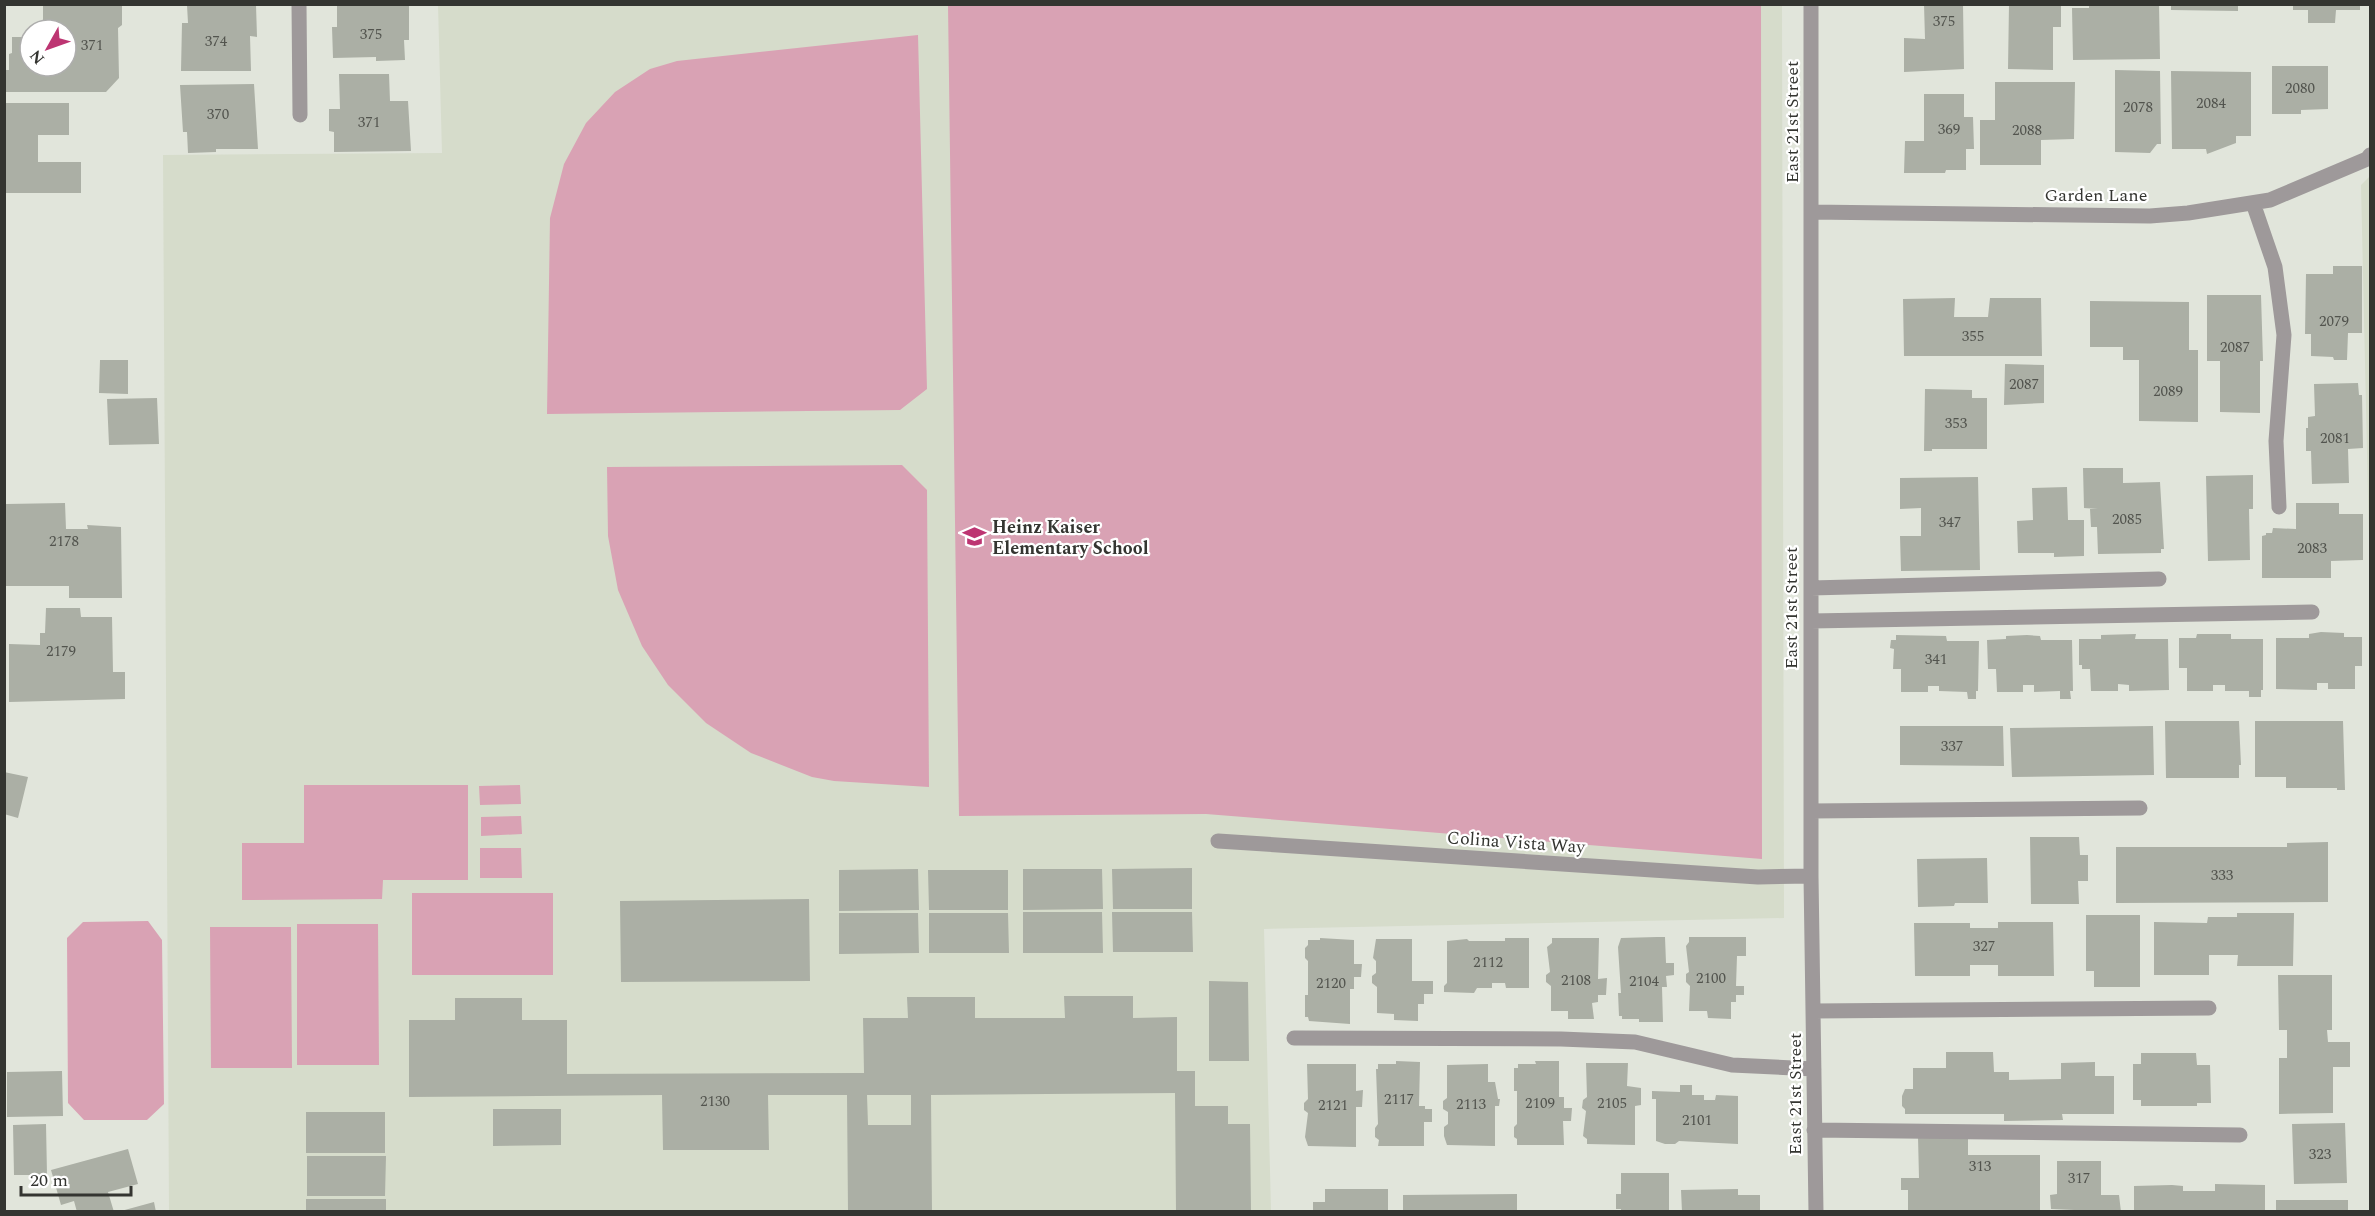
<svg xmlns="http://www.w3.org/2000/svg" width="2375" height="1216" viewBox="0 0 2375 1216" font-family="Spectral,serif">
	<rect width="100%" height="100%" fill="#e1e5db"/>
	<!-- built -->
	<path fill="#d6dccb" d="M438,5H1782L1784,918L1264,929L1271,1211H169L163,155L442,153Z
		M2370,176V584L2361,185Z"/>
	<!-- green -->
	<path fill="#d9a2b4" d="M948,5H1761L1762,859L1206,814L959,816Z
		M918,35L927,389L900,410L547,414L550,218L564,164L586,123L615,92L650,69L677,61Z
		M902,465L927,490L929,787L834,781L812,777L751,753L706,723L668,685L642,646L618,590L608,536L607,467Z
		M304,785H468V880H383L382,899L242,900V843H304Z
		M520,785L521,804L480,805L479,786Z
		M521,816L522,834L481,836V817Z
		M480,848H521L522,878H480Z
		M412,893H553V975H412Z
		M148,921L162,940L164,1104L147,1120H84L68,1103L67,938L83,922Z
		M297,924H378L379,1065H297Z
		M210,927H291L292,1068H211Z"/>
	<!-- building -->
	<path fill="#abafa5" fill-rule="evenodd" d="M43,4H122V25L118,28L119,78L106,92H5V70H9V54L12,53V37H30V66H66V30H48V23H43Z
		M337,4H409V40H404L405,60L376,61V57L333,58L332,27H337Z
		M1924,4H1963L1964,69L1904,72V38L1925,39Z
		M2009,4H2061V27H2053V70L2008,69Z
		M2089,4H2159L2160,59L2073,60L2072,8H2089Z
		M2171,4H2238V11L2171,10Z
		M2293,4H2360V10H2336L2335,23H2308V10H2293Z
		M187,5H256L257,37L250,36L251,71H181L182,23H188Z
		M2272,66H2328V109L2301,110V114H2272Z
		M2115,70L2160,71L2161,144H2157L2150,153L2115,152Z
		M2171,71L2251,72V136H2236V143L2207,154L2206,149H2172Z
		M339,74H389L390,101H408L411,151L334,152V132L329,131V109H340Z
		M1995,82H2075L2074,139L2041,140V165H1980V120H1995Z
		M254,84L258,149H216V152L188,153L187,132H183L180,85Z
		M1924,94H1964V117H1973L1974,149H1966V170H1946L1945,173H1904L1905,141H1924Z
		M4,103H69V135H38V162H81V193H4Z
		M2333,266H2362V333H2348L2347,360H2334L2333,357L2311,356V334H2305L2306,274H2333Z
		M2207,295H2261L2263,361H2260V413L2220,412V361H2207Z
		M1955,298L1954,317H1988L1990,298H2041L2042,356H1904L1903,299Z
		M2090,301L2189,302V350H2198V422L2139,421V360H2123V347H2090Z
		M100,360H128V394L99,393Z
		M2005,364L2044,365V403L2004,405Z
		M2358,383L2359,395H2362L2363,448L2348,449L2349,483L2312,484L2311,451H2306V428H2308V417L2315,416L2314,384Z
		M1925,389L1972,390V398H1987V449H1932V451H1924Z
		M157,398L159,444L109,445L107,399Z
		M2083,468H2123V483L2160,482L2164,549H2161V553L2098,554L2097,527H2091L2090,509H2098L2084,508Z
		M2253,475V509H2249L2250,560L2208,561L2206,476Z
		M1978,477L1980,570L1901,571L1900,536H1921V508L1900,509V478Z
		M2067,487L2068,520H2084V556L2054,557V553H2018L2017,521L2033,520L2032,488Z
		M65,503L66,529H88L87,525L121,527L122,598H69V586H4L6,504Z
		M2296,503H2339V514H2363V560L2331,561V578H2262V536L2266,535V533H2272L2273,528L2296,529Z
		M46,608H80L81,617H112L113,672H125V699L9,702V644L40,645V633H45Z
		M2321,632L2344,633V637H2362V666H2355V689H2328V683H2317V690L2276,689V638H2309V634Z
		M2136,634L2135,639H2168L2169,690L2129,691V685L2118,684V691H2091L2090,669H2082V665H2079V639H2101V635Z
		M2197,634H2231V639H2263V690H2261V697H2249V691H2225V685H2213V691H2187V668H2179V638H2196Z
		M1896,635L1946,636L1947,641H1979L1978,691H1976V699H1968L1967,692L1939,691V686H1928V692H1901V669H1893L1894,649L1890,648L1891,640H1896Z
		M2027,635L2040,636L2041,640H2072L2073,691H2070L2071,699H2060V691L2034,692V685H2023V692H1997L1996,669H1988L1987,640L2006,639V636Z
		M2165,721H2239L2241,765H2239V778H2166Z
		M2255,721H2343L2345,790H2337V788H2286V777H2255Z
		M1900,726H2003L2004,766L1900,765Z
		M2153,726L2154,775L2012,777L2010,728Z
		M4,772L28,777L18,818L4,814Z
		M2030,837H2079L2080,855H2088V881H2078L2079,904H2031Z
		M2328,842V902L2116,903V847H2287V843Z
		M1987,858L1988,903H1955L1954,906L1918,907L1917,859Z
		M1192,868V909H1113L1112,869Z
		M918,869L919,910L839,911V870Z
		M1023,869H1102L1103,909L1023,910Z
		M928,870H1008V910H929Z
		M809,899L810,981L621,982L620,901Z
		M1023,912H1102L1103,953H1023Z
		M1112,912H1192L1193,952H1113Z
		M839,913H918L919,953L839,954Z
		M929,913H1008L1009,953H929Z
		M2237,913H2294L2293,966H2237L2238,955H2209V975H2154V922L2207,923L2208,917H2237Z
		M2086,915H2140V987H2094V971H2086Z
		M1998,922H2053L2054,976H1998V965H1970V976H1915L1914,923H1970V928H1998Z
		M1657,937H1665L1666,963H1674V975L1666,976L1667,987H1662L1663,1022H1639V1019H1622V1016H1619L1618,993H1621L1618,947L1621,938Z
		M1689,937H1746V956H1737L1736,986H1744V995H1736V1002H1731V1019L1708,1018L1707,1011H1689L1690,986L1686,982V974L1689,972L1686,946L1689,942Z
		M1320,938L1354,940V964H1362L1361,977H1354V989H1350V1024L1309,1021L1308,1017H1305V995H1308V961L1305,958V948L1308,945V940H1320Z
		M1505,938H1529V988H1506L1505,983H1492V988H1477L1474,993L1444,992V986L1447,983V941L1467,939L1469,941H1505Z
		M1552,938H1599L1598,979L1607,978L1606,995H1598V1002L1592,1003L1594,1019H1568V1011H1551V986L1546,982V975L1550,972L1547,947L1552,943Z
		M1376,939H1412V981H1433V994H1424V1004H1418V1021L1394,1020V1014L1377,1013V987L1372,983V976L1376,973V961L1373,958Z
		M2278,975H2332V1030H2327L2328,1042H2350V1067H2333V1113L2279,1114V1058H2287V1030H2279Z
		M1209,981L1248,982L1249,1061H1209Z
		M1064,996H1133V1018L1177,1017V1071H1195V1106H1228V1124H1250L1251,1212H1176L1175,1093L931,1095L932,1212H848L847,1095H768L769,1150H663L662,1095L409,1097V1020H455V998H522V1020H567V1074L864,1073L863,1018H908L907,997H975V1018H1065ZM867,1095H911V1125H868Z
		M1946,1052H1993L1994,1072H2009V1080L2061,1079V1063L2095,1062V1076H2114V1114H2062L2063,1120L2004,1121V1114H1905V1109L1902,1106V1096L1905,1089H1913V1068H1946Z
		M2141,1053H2196L2197,1065H2210L2211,1103H2197V1106H2141V1100H2133V1064H2141Z
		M1396,1061L1420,1062L1419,1106H1425V1109H1432V1122H1424V1146H1378L1379,1140L1375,1137V1128L1378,1124L1376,1069H1378V1064H1396Z
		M1535,1061H1559V1097H1564V1108H1572L1571,1121H1563L1564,1145H1517V1139L1514,1137V1127L1517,1124V1091H1514V1068H1518V1064H1536Z
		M1586,1063H1628L1627,1086L1641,1088V1105L1635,1106V1145L1587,1144V1139L1583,1136L1586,1111L1582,1108L1583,1100L1587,1097Z
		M1307,1064H1356V1091L1363,1090L1362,1107H1356V1147L1308,1146L1305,1137L1308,1113L1304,1110V1103L1308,1099Z
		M1488,1064V1082H1495L1498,1099H1500L1499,1106H1495V1146L1447,1145L1444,1136V1127L1448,1124V1112L1443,1109V1101L1447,1098V1065Z
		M62,1071L63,1116L7,1117V1072Z
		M1680,1085H1692V1095H1704V1100H1715L1716,1095L1738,1096V1144L1679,1141L1675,1144H1665L1656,1141V1099H1652V1091L1680,1092Z
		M493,1109H561V1145L493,1146Z
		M306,1112H385V1153H306Z
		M2345,1123L2347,1183L2294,1184L2292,1124Z
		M46,1124L47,1175H14L13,1125Z
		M1918,1137H1968V1155H2040V1212H1908V1190H1901V1178H1919Z
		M128,1149L138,1184L108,1192L114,1212H77L74,1201L61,1205L51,1170Z
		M307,1156H386L385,1196H307Z
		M2057,1161H2101V1195H2119L2121,1212L2051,1209L2050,1195L2057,1194Z
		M1621,1173H1669V1212H1621V1209H1616V1194H1621Z
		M2215,1184L2265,1185V1212H2134V1186L2172,1185L2183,1186V1191H2215Z
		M1325,1189H1388V1212H1313V1202H1325Z
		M1738,1189V1195H1760V1212H1682L1681,1190Z
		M1517,1194V1212H1403V1195Z
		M306,1199H386V1212H306Z
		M2276,1200H2348V1212H2276Z
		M154,1202L156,1212H121V1211Z"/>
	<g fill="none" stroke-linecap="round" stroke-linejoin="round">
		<!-- minor -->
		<path stroke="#9e999a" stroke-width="15" d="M299,4L300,115
			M1811,4V876L1816,1212
			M2253,203L2275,267L2284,335L2276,441L2279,507
			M1811,212L2150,216L2188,213L2270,200L2367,159L2370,155
			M1811,588L2159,579
			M1811,621L2312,612
			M1811,811L2140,808
			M1218,841L1758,877L1811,876
			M1814,1011L2209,1008
			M1294,1038L1561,1039L1635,1042L1732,1065L1814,1069
			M1814,1130L2240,1135"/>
	</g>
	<!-- icons -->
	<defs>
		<symbol id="school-bare" viewBox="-9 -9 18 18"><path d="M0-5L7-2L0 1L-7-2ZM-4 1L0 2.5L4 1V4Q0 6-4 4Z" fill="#bd3572" stroke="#fff" stroke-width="2.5" paint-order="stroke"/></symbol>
	</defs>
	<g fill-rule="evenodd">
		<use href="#school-bare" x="958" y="520" width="33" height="33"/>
	</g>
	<g text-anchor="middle" stroke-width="4.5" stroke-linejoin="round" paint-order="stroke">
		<!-- number labels -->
		<g font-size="15" fill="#52544e">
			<text x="1944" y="26">375</text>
			<text x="371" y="39">375</text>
			<text x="216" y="46">374</text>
			<text x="92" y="50">371</text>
			<text x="2300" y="93">2080</text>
			<text x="2211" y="108">2084</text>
			<text x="2138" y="112">2078</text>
			<text x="218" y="119">370</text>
			<text x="369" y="127">371</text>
			<text x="1949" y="134">369</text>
			<text x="2027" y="135">2088</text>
			<text x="2334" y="326">2079</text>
			<text x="1973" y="341">355</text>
			<text x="2235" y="352">2087</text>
			<text x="2024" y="389">2087</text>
			<text x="2168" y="396">2089</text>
			<text x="1956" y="428">353</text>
			<text x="2335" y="443">2081</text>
			<text x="2127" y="524">2085</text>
			<text x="1950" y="527">347</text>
			<text x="64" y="546">2178</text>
			<text x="2312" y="553">2083</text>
			<text x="61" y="656">2179</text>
			<text x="1936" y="664">341</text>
			<text x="1952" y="751">337</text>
			<text x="2222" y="880">333</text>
			<text x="1984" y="951">327</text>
			<text x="1488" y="967">2112</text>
			<text x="1711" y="983">2100</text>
			<text x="1576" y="985">2108</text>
			<text x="1644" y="986">2104</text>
			<text x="1331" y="988">2120</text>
			<text x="1399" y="1104">2117</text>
			<text x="715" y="1106">2130</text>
			<text x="1540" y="1108">2109</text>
			<text x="1612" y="1108">2105</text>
			<text x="1471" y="1109">2113</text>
			<text x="1333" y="1110">2121</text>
			<text x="1697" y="1125">2101</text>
			<text x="2320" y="1159">323</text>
			<text x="1980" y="1171">313</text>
			<text x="2079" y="1183">317</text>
		</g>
		<!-- street labels -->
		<g font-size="18" fill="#343531" stroke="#fff">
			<text transform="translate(1792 122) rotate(-90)" y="6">East 21st Street</text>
			<text x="2096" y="201">Garden Lane</text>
			<text transform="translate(1791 608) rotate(-90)" y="6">East 21st Street</text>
			<text transform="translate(1516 842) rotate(4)" y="6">Colina Vista Way</text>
			<text transform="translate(1795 1094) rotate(-90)" y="6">East 21st Street</text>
		</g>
		<!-- poi labels -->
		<g font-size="18" font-weight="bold" fill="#343531" stroke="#fff" text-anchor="start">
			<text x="992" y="533">Heinz Kaiser<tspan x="992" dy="21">Elementary School</tspan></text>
		</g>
	</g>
	<!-- border -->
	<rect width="2375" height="1216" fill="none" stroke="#343531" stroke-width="12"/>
	<!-- north arrow -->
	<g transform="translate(48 48) rotate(230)"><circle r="28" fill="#ffffff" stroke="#aeaead" stroke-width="1.5"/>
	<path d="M0-4.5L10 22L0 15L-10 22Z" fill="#bd3572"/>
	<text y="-9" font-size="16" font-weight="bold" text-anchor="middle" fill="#343531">N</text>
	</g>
	<!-- scale -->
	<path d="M21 1186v9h110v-9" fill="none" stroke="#343531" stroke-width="3"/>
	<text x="30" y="1186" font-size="18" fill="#343531" stroke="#ffffff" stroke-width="4.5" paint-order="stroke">20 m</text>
</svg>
